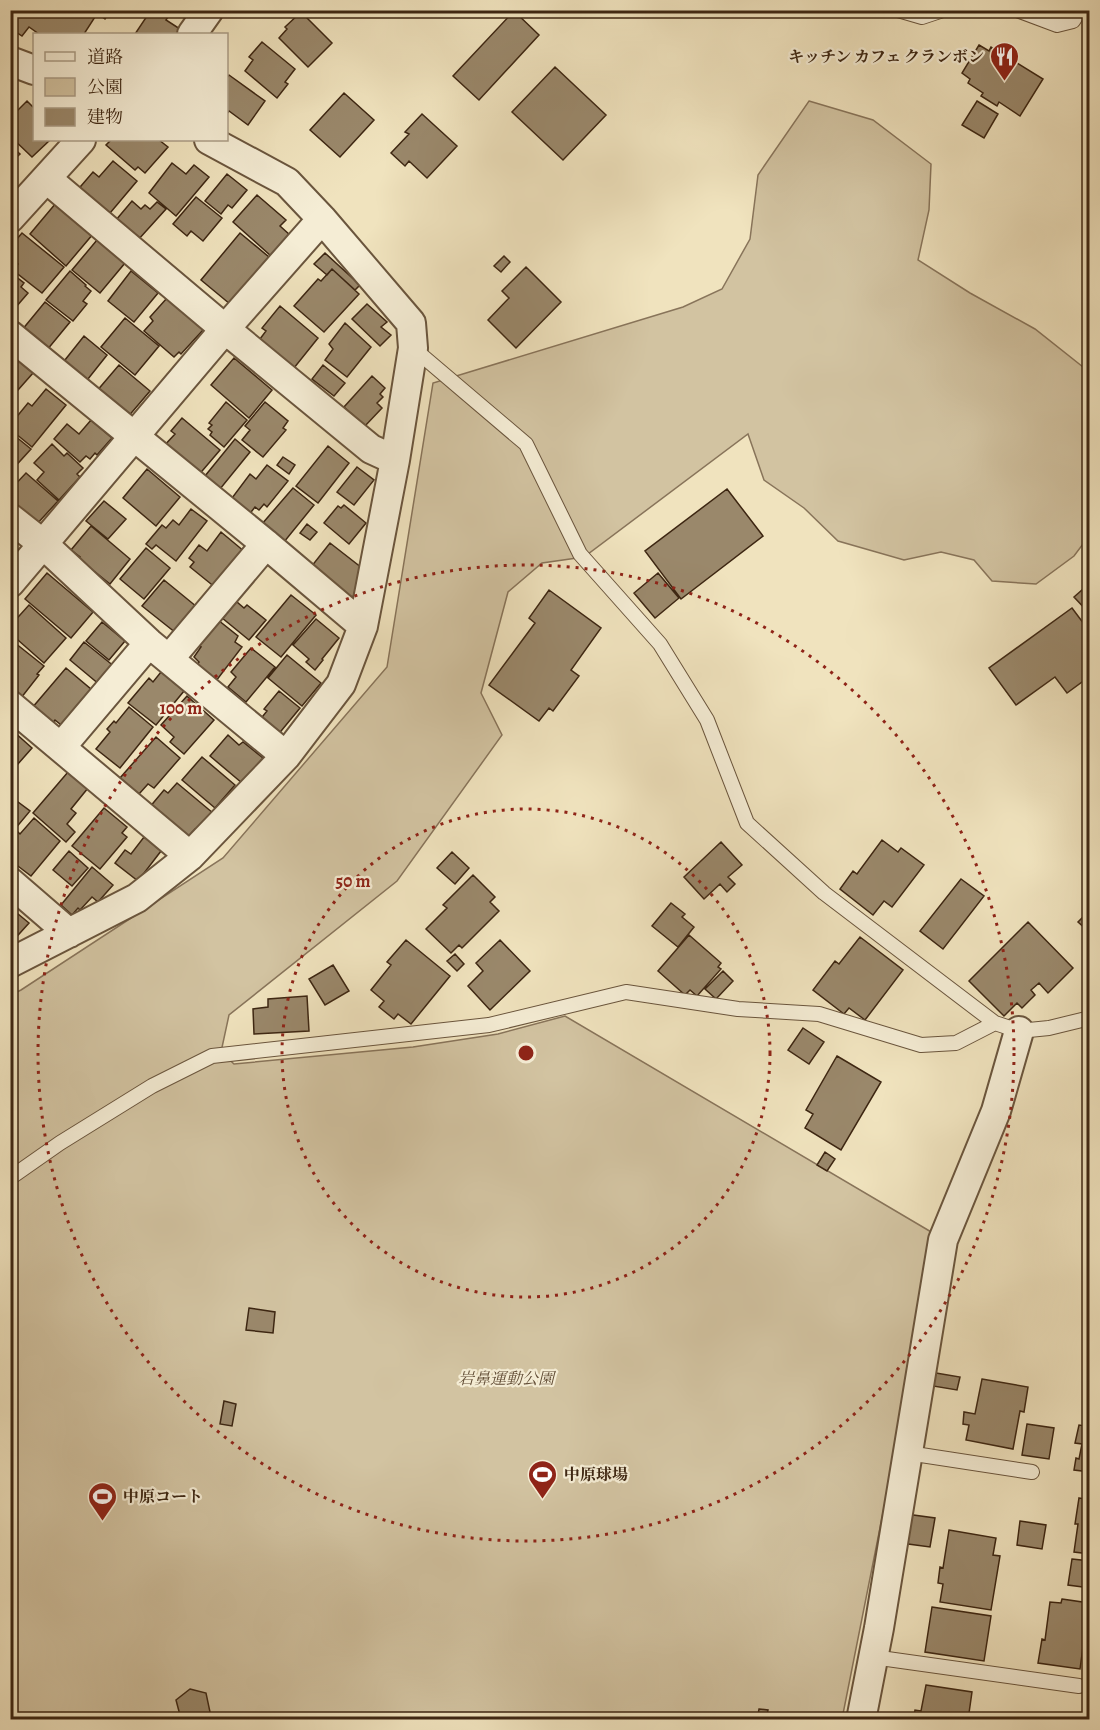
<svg xmlns="http://www.w3.org/2000/svg" width="1100" height="1730" viewBox="0 0 1100 1730" font-family="Alegreya,'Noto Serif JP',serif">
	<rect width="100%" height="100%" fill="#f0e3be"/>
	<filter id="stains"><feTurbulence type="fractalNoise" baseFrequency=".00333" numOctaves="4"/><feColorMatrix values="0 0 0 0 .2 0 0 0 0 .09 0 0 0 0 .02 0 0 0 .5 -.17"/></filter>
	<radialGradient id="worn" r=".72"><stop offset=".6" stop-color="#630" stop-opacity="0"/><stop offset="1" stop-color="#630" stop-opacity=".3"/></radialGradient>
	<!-- green -->
	<path fill="#d2c3a1" stroke="#88745a" stroke-width="1.5" d="M809,101L873,120L931,164L929,210L918,260L970,293L1035,329L1083,367L1089,374V536L1074,556L1036,584L992,581L974,560L941,552L904,560L838,541L804,508L764,480L748,434L584,557L542,563L508,592L481,693L502,735L397,881L229,1015L221,1052L234,1064L413,1047L498,1034L565,1016L938,1236L842,1719L11,1720V995L21,990L223,858L387,667L433,383L683,307L722,289L750,239L758,175Z"/>
	<!-- building -->
	<path fill="#9a886b" stroke="#3d2612" stroke-width="1.5" d="M10,10H85L95,17L84,34H39L29,27L22,36L10,28Z
		M93,10H111L105,19Z
		M151,10H158L168,17L166,20L180,29L176,34H135Z
		M514,11L539,35L479,100L453,76Z
		M301,12L332,43L308,67L279,38L287,29L285,27Z
		M262,42L295,69L285,82L288,84L277,98L245,71L253,60L249,57Z
		M979,45L989,51L991,47L1043,79L1020,116L999,102L997,106L981,96L983,93L968,83L970,79L962,73Z
		M555,67L606,115L563,160L512,112Z
		M229,75L265,101L248,125L229,111L226,115V79Z
		M344,93L374,120L340,157L310,130Z
		M27,101L34,108V140H50L32,157L10,136V118Z
		M977,101L998,114L984,138L962,125Z
		M422,114L457,146L427,178L409,161L405,166L391,153L409,134L405,132Z
		M111,140H159L168,147L145,173L138,167L135,170L106,145Z
		M10,145L20,154L10,163Z
		M113,161L137,181L105,219L75,193L93,172L99,177Z
		M172,163L186,174L194,165L209,177L176,216L149,193Z
		M227,174L247,190L232,208L228,205L221,214L205,201Z
		M257,195L286,220L280,226L290,235L271,256L233,222Z
		M196,197L222,218L203,241L191,231L187,236L173,224Z
		M132,201L141,209L145,205L150,209L157,202L166,209L138,240L116,220Z
		M56,203L93,234L66,266L30,234Z
		M22,233L64,267L42,293L14,271L18,264L10,258V247Z
		M240,233L269,257L230,304L201,280Z
		M97,240L125,263L100,293L72,270Z
		M325,253L360,285L355,290L332,269L327,275L314,264Z
		M504,256L510,262L501,272L494,266Z
		M526,267L561,302L516,348L488,320L509,298L502,291Z
		M332,269L359,294L324,332L294,306L318,279L321,281Z
		M70,271L86,285L85,286L91,291L83,301L87,304L73,321L46,300Z
		M131,271L158,293L134,322L108,301Z
		M10,272L24,283L21,287L28,293L10,314Z
		M167,298L203,330L181,354L179,352L174,357L144,331L153,321L150,317Z
		M45,302L70,322L47,350L22,330Z
		M367,304L387,322L381,327L391,335L380,346L352,319Z
		M280,306L318,338L294,368L260,339L266,331L262,328Z
		M125,318L159,346L135,375L101,347Z
		M345,323L371,347L347,377L325,360L333,349L329,344Z
		M84,336L107,355L84,384L61,365Z
		M10,354L33,373L10,399Z
		M234,358L272,390L249,418L211,385Z
		M119,365L150,391L127,418L96,392Z
		M323,365L345,383L334,396L312,379Z
		M372,376L385,388L380,394L383,397L377,403L382,408L365,426L344,407Z
		M46,389L66,405L32,447L10,429V425L28,403L32,406Z
		M226,402L247,420L224,447L210,435L212,432L208,429L212,425L209,423Z
		M265,402L288,421L283,428L286,430L263,457L242,440L250,430L245,426Z
		M182,418L220,450L197,477L163,447L175,434L171,431Z
		M91,420L112,438L97,455L95,453L90,459L86,456L80,462L54,439L67,424L79,434Z
		M10,432L31,449L10,472Z
		M235,439L250,452L220,489L205,476Z
		M52,444L64,456L67,453L83,468L77,474L80,477L59,500L37,480L44,472L34,463Z
		M328,446L349,463L318,503L296,486Z
		M283,457L295,465L289,474L277,465Z
		M267,465L288,481L267,507L264,504L259,510L255,507L248,516L229,502L250,474L256,479Z
		M357,467L374,480L354,505L337,492Z
		M147,469L180,497L156,526L123,498Z
		M26,473L58,501L36,525L10,503V490Z
		M293,488L314,505L284,542L262,524Z
		M727,489L763,536L681,599L645,551Z
		M104,501L126,519L108,539L86,521Z
		M344,505L366,523L349,544L324,523L338,506L341,508Z
		M191,509L207,521L176,561L156,545L152,549L146,544L162,525L166,528L173,520L179,525Z
		M307,524L317,532L310,540L300,533Z
		M91,526L130,559L110,584L95,572L92,575L76,562L80,557L71,550Z
		M221,532L245,552L216,588L190,567L194,562L189,558L199,545L207,551Z
		M330,543L362,568L351,604L307,572Z
		M146,548L170,568L144,599L120,579Z
		M47,573L93,612L71,638L25,599Z
		M658,573L679,598L655,618L634,593Z
		M164,580L197,607L176,633L142,606Z
		M1090,583V614L1074,597Z
		M549,590L601,628L571,670L579,676L553,711L549,708L539,721L489,685L535,623L529,618Z
		M291,595L316,615L281,657L256,637Z
		M230,596L244,608L247,605L266,620L249,640L216,613Z
		M29,605L66,638L44,663L10,633V626Z
		M1072,608L1090,632V676L1067,693L1055,677L1016,705L989,668Z
		M316,619L339,638L322,659L323,660L315,670L306,662L309,659L293,645Z
		M218,620L238,636L235,642L242,647L216,681L196,666L199,662L194,657L201,647L198,646Z
		M102,622L125,641L109,660L86,641Z
		M10,639L44,666L37,674L39,675L21,698L10,690Z
		M84,642L115,667L100,685L70,660Z
		M251,648L275,667L246,702L228,687L236,677L231,672Z
		M287,655L321,683L302,706L268,678Z
		M66,668L92,690L66,729L55,720L52,724L32,708Z
		M161,672L184,691L156,725L128,703L149,678L153,682Z
		M279,691L300,708L277,736L259,721L267,711L264,709Z
		M187,696L214,720L184,754L170,742L174,737L161,725Z
		M129,707L153,727L120,768L96,749L110,732L107,729L114,721L116,723Z
		M13,731L32,748L10,773V733Z
		M228,735L239,745L243,742L263,758L242,783L210,756Z
		M156,737L180,758L154,788L148,784L139,794L120,778Z
		M202,757L235,785L215,808L182,780Z
		M68,772L88,788L71,809L76,813L67,824L75,832L66,842L33,813Z
		M177,783L213,813L198,832L195,829L186,839L149,808L164,790L168,793Z
		M10,796L30,811L10,835Z
		M104,808L127,827L122,833L127,837L100,869L72,846Z
		M34,818L60,841L31,876L10,860V841L18,832L20,834Z
		M144,837L161,851L138,881L115,863L125,850L131,854Z
		M882,840L898,852L901,848L924,865L892,907L884,901L873,915L840,889L853,871L857,874Z
		M721,842L742,865L728,877L735,884L727,892L720,884L704,899L684,877Z
		M69,851L88,868L72,886L53,870Z
		M452,852L469,868L455,884L437,868Z
		M92,867L113,885L98,902L92,897L80,910L78,908L72,915L61,905Z
		M473,875L495,897L490,902L499,911L462,948L459,945L451,953L426,929L447,908L443,905Z
		M961,879L984,896L943,949L920,931Z
		M671,903L685,914L682,917L694,927L678,947L652,926Z
		M12,909L29,923L10,944V910Z
		M1090,910V929L1088,931L1078,922Z
		M1028,922L1073,968L1048,993L1039,983L1031,990L1035,995L1022,1008L1017,1003L1004,1016L969,981Z
		M689,935L721,963L718,967L721,969L697,996L690,990L685,995L658,971Z
		M860,937L903,970L865,1020L849,1008L844,1014L813,990L835,961L839,964Z
		M406,940L450,976L411,1024L398,1014L394,1019L379,1007L384,1001L371,990L391,965L387,962Z
		M500,940L530,971L490,1010L468,986L483,971L476,963Z
		M455,954L464,964L457,971L447,961Z
		M333,965L349,991L325,1005L309,979Z
		M723,971L733,981L716,999L705,989Z
		M307,996L309,1031L254,1034L253,1009L268,1007V999Z
		M803,1028L824,1042L809,1064L788,1050Z
		M837,1056L881,1082L841,1150L805,1128L813,1114L806,1110Z
		M825,1152L835,1159L827,1171L817,1165Z
		M249,1308L275,1312L273,1333L246,1330Z
		M936,1373L960,1377L957,1390L933,1386Z
		M982,1379L1028,1387L1024,1412L1020,1411L1013,1449L966,1440L969,1425L963,1424L964,1412L975,1414Z
		M224,1401L236,1404L232,1426L220,1424Z
		M1089,1405H1090V1472L1074,1470L1076,1458L1079,1459L1082,1444L1075,1443L1079,1425L1085,1426Z
		M1027,1424L1054,1428L1049,1459L1022,1455Z
		M1079,1498L1090,1500V1554L1074,1552L1078,1524H1075Z
		M906,1514L935,1518L930,1547L901,1543Z
		M1020,1521L1046,1525L1042,1549L1017,1545Z
		M949,1530L996,1538L993,1555L1000,1556L991,1610L940,1602L943,1584L938,1583L940,1567L943,1568Z
		M1072,1559L1090,1561V1588L1068,1585Z
		M1062,1599L1089,1603L1080,1669L1038,1663L1042,1639L1045,1640L1050,1602L1061,1603Z
		M932,1607L991,1616L984,1661L925,1652Z
		M926,1685L972,1692L968,1720H913L915,1710L921,1711Z
		M190,1689L206,1693L210,1712L202,1720L181,1719L176,1700Z
		M759,1709L768,1710L766,1720H757Z"/>
	<g fill="none" stroke-linecap="round" stroke-linejoin="round">
		<defs>
			<path id="service" d="M898,10L922,17L943,10
				M1017,10L1057,25L1073,21L1080,10
				M413,348L526,444L580,554L660,644L707,720L747,823L824,893L995,1023L1019,1031L1049,1028L1090,1018
				M10,1178L60,1143L152,1086L212,1056L489,1025L626,992L738,1009L819,1014L921,1045L956,1043L995,1023
				M908,1453L1032,1472
				M873,1657L1079,1686"/>
			<path id="minor" d="M192,34L209,10
				M10,61L34,70
				M47,179L225,329L371,449L395,460
				M10,218L81,140
				M10,335L266,544L363,626
				M10,518L43,544L149,643L286,756
				M10,583L225,329L322,219
				M169,659L266,544
				M10,705L190,856
				M61,747L149,643
				M10,882L69,933
				M10,963L137,898L190,856L286,756L341,684L363,626L395,460L413,348L411,323L322,219L287,182L209,140
				M861,1720L879,1628L943,1240L996,1111L1019,1031"/>
		</defs>
		<!-- service casing -->
		<use href="#service" stroke="#6a553d" stroke-width="16"/>
		<!-- minor casing -->
		<use href="#minor" stroke="#6a553d" stroke-width="32"/>
		<!-- service -->
		<use href="#service" stroke="#f5edd5" stroke-width="14"/>
		<!-- minor -->
		<use href="#minor" stroke="#f5edd5" stroke-width="28"/>
	</g>
	<!-- distance rings -->
	<g fill="none" stroke="#8f2418" stroke-width="3" stroke-dasharray="3 6">
		<circle cx="526" cy="1053" r="244"/>
		<circle cx="526" cy="1053" r="488"/>
	</g>
	<!-- icons -->
	<defs>
		<symbol id="restaurant-pin" viewBox="-11 -11 22 30"><path d="M0 17L-7.5 6A9.5 9.5 0 1 1 7.5 6Z" fill="#8f2418" stroke="#f5edd5"/><path d="M-5-6h1v4h1v-4h1v4h1v-4h1v5L-1.5 .5V6h-2V.5L-5-1ZM5-6V6H3V1.5H1.5Q1.5-4 5-6Z" fill="#fff"/></symbol>
		<symbol id="stadium-pin" viewBox="-11 -11 22 30"><path d="M0 17L-7.5 6A9.5 9.5 0 1 1 7.5 6Z" fill="#8f2418" stroke="#f5edd5"/><path d="M0-5a6.5 5 0 1 0 0 10a6.5 5 0 1 0 0-10ZM-3.5-1.8h7v3.6h-7Z" fill="#fff"/></symbol>
	</defs>
	<g fill-rule="evenodd">
		<use href="#restaurant-pin" x="988" y="40" width="33" height="45"/>
		<use href="#stadium-pin" x="526" y="1458" width="33" height="45"/>
		<use href="#stadium-pin" x="86" y="1480" width="33" height="45"/>
	</g>
	<g text-anchor="middle" stroke-width="4.5" stroke-linejoin="round" paint-order="stroke">
		<!-- poi labels -->
		<g font-size="16" font-weight="bold" fill="#3d2612" stroke="#f5edd5" text-anchor="start">
			<text x="984" y="62" text-anchor="end">キッチン カフェ クランボン</text>
			<text x="564" y="1480">中原球場</text>
			<text x="123" y="1502">中原コート</text>
		</g>
		<!-- park labels -->
		<g font-size="16" font-style="italic" fill="#624d36" stroke="#f5edd5">
			<text x="506" y="1384">岩鼻運動公園</text>
		</g>
	</g>
	<circle cx="526" cy="1053" r="9" fill="#8f2418" stroke="#f5edd5" stroke-width="3"/>
	<g font-size="18" text-anchor="middle" font-weight="bold" fill="#8f2418" stroke="#f5edd5" stroke-width="4.5" stroke-linejoin="round" paint-order="stroke">
		<text x="181" y="714">100 m</text>
		<text x="353" y="887">50 m</text>
	</g>
	<!-- margin -->
	<rect width="1100" height="1730" fill="none" stroke="#f0e3be" stroke-width="36"/>
	<rect x="12" y="12" width="1076" height="1706" fill="none" stroke="#3d2612" stroke-width="3"/>
	<rect x="18" y="18" width="1064" height="1694" fill="none" stroke="#3d2612" stroke-width="1.5"/>
	<!-- legend -->
	<rect x="33" y="33" width="195" height="108" fill="#f5edd5" stroke="#ab9d87" stroke-width="1.5"/>
	<rect x="45" y="52" width="30" height="9" fill="#f5edd5" stroke="#ab9d87" stroke-width="1.5"/>
	<text x="87" y="63" font-size="18" fill="#3d2612">道路</text>
	<rect x="45" y="78" width="30" height="18" fill="#d2c3a1" stroke="#ab9d87" stroke-width="1.5"/>
	<text x="87" y="93" font-size="18" fill="#3d2612">公園</text>
	<rect x="45" y="108" width="30" height="18" fill="#9a886b" stroke="#ab9d87" stroke-width="1.5"/>
	<text x="87" y="123" font-size="18" fill="#3d2612">建物</text>
	<rect width="100%" height="100%" filter="url(#stains)"/>
	<rect width="100%" height="100%" fill="url(#worn)"/>
</svg>
